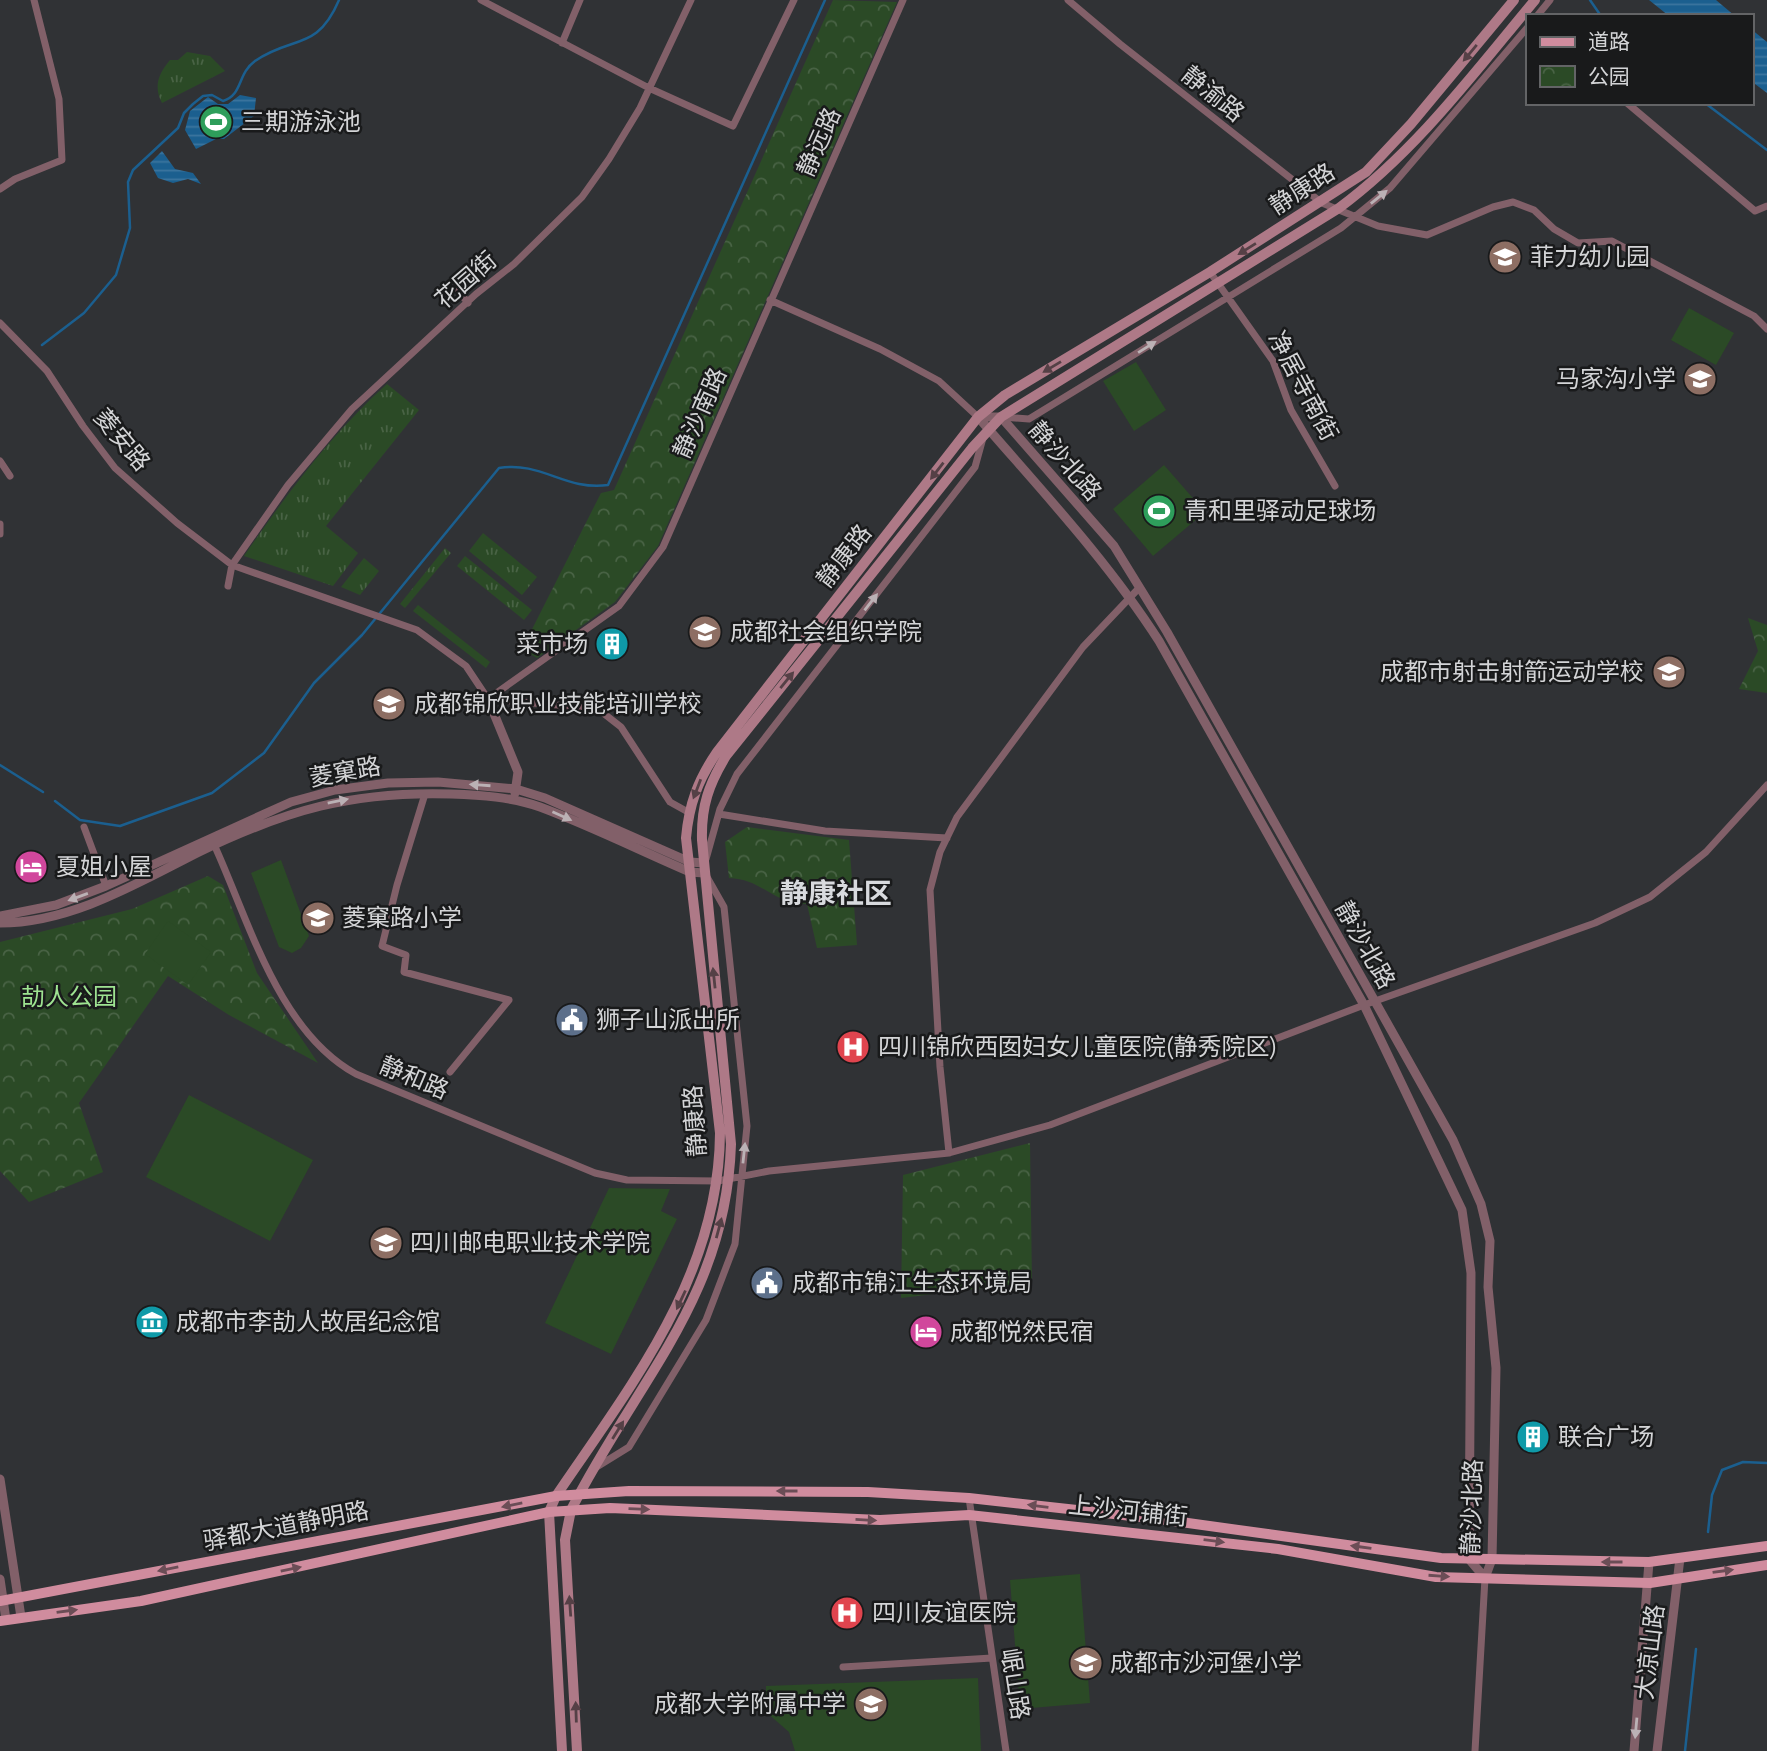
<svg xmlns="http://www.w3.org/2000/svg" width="1767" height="1751" viewBox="0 0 1767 1751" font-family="Ubuntu,'Noto Sans SC',sans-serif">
	<defs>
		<pattern id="grass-tufts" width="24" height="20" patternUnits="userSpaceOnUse" patternTransform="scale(1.75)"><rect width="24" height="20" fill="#2b4a26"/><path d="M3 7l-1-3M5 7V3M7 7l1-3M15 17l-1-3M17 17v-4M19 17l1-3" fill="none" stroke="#496345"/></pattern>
		<pattern id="park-crowns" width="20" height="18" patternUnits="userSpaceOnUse" patternTransform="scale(1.75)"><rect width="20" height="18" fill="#2b4a26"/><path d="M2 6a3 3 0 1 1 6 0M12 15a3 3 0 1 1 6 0" fill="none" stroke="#496345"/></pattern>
		<pattern id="water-rules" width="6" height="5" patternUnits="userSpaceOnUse" patternTransform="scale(1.75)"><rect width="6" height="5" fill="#1b5f8f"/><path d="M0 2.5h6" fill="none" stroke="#3b759e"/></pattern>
	</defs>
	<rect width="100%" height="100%" fill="#303235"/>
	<!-- grass -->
	<path fill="url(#grass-tufts)" d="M187,52L210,56L225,71L162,103C153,86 159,73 170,60H178Z
		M387,384L419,410L326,526L358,553L333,586L244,556C287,494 331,434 387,384Z
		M483,533L537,577L522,595L469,551Z
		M445,548L451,553L405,608L400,604Z
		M465,556L532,610L524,620L457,566Z
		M364,558L379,571L360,595L341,587Z
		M418,605L490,662L486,668L413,611Z"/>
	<!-- park -->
	<path fill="url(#park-crowns)" d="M833,0L897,2L658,546L615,602L537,658L522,649L601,493L614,490Z
		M1748,618L1767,625V693L1739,689L1758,651Z
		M747,827L849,840L857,945L817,948L807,904C772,904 763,879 729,878L725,842Z
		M208,876L223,885L257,973L318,1063L229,1015L168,976L79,1103L103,1172L29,1202L0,1171V942L132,909Z
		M1030,1143L1032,1282L901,1298L903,1175Z"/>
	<!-- pitch -->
	<path fill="#2b4a26" d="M1689,308L1734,333L1716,365L1671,340Z
		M1136,362L1166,410L1134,431L1103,381Z
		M1164,465L1205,512L1153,556L1113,509Z
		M281,860L309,936L301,948L292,953L279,947L251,873Z
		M168,921L211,952L188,985L145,954Z
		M189,1095L313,1160L270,1241L146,1177Z
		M609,1188L670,1189L661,1211L677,1219L611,1354L545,1323Z
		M1080,1574L1090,1703L1020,1709L1010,1580Z
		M978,1678L981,1751H795L789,1732L766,1712V1686Z"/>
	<!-- water -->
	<path fill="url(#water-rules)" d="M1649,0H1716L1735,16H1669Z
		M1751,29L1767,42V93L1751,81Z
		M240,95L256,98L254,116L224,139H216L196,149L185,130L190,111L208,97L218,104H228Z
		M162,151L175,169L193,173L201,184L188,179L173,183L158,178L150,163Z"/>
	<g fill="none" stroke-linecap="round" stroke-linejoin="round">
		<!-- stream -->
		<path stroke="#1b5f8f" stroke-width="2.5" d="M1590,0L1601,16
			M1705,103L1767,150
			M42,345L84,313L116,275L130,228L128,182L133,170L178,128L184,113L193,104L203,96L212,95L223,101C243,95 237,74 255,61C292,35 317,52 339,0
			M0,765L43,792
			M55,801L80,820L120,826L212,793L264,753L314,683L362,635L499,468C542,461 565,491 608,485L825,0
			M1708,1532L1712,1495L1722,1470L1743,1462L1767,1463
			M1685,1751L1696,1649"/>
		<!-- minor -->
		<path stroke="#826069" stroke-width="7" d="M481,0L649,88L733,126L794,0
			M1068,0L1120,44L1322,203L1378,226L1427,235L1493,207L1513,202L1534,210L1554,229L1578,243L1612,241L1754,316L1767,329
			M1537,16L1550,0
			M562,43L580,0
			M1627,103L1755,211L1767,206
			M0,189L15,179L62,160L59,99L34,0
			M1210,272L1273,361L1291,410L1335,486
			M458,290L468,303
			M770,300L880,349L939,381L978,417
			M0,323L47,371L83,426L115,468L177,523L232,565L417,630L466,666L488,699L598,709L621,727L670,802L688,812
			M1002,417L1029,419L1341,228L1390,188L1527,28
			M0,461L10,476
			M0,524V534
			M228,586L232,565L288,485L352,409L476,294L514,264L582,197L609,159L640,108L691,0
			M488,699L619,606L663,547L903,0
			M425,794L397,885L382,946L406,955L404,972L509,1000L450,1072
			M719,814L825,831L947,838
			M84,827L106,886
			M212,840C248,917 277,1031 356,1074L595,1173L627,1180L718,1181L769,1171L949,1153L1050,1125L1364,1005L1595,923L1650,897L1706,852L1767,785
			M706,859L720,809L737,774L975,467L983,438
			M949,1153L940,1067L930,890L940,852L957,817L1083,647L1139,588
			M595,1468L629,1447L706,1320L735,1244L747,1126L724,907L707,877
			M969,1498L1006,1751
			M843,1667L992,1658
			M1475,1751L1485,1578"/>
		<!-- tertiary -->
		<path stroke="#826069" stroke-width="9" d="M978,417H1001L1114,546L1167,632L1453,1140L1481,1204L1490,1241L1488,1287L1496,1368L1492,1559L1485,1578L1469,1559L1471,1273L1462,1210L1364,1005L1159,641C1107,560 1041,490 978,417Z
			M488,699L518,772L515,793
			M0,916L56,905L106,886L291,802L335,790L388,783L438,782L516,789L545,798L690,862L704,863
			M0,923C70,923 136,884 197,853C286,810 352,791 451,794C480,795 512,797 540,807C591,826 641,851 690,872L704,873
			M0,1479L21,1617
			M0,1579L6,1620
			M1634,1751L1649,1562
			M1657,1751L1680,1558"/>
		<!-- secondary -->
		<path stroke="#ae7987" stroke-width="10" d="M562,1751L549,1512L556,1496C632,1384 719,1275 720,1133L686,838C689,804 698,780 717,752L978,417L1005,395L1210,272L1366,172L1411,124L1514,0
			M577,1751L565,1540L571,1510C636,1381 726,1299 731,1144L702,840C701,806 709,784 726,756L972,448L1001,417L1339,208C1416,151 1474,73 1535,0"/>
		<!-- primary -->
		<path stroke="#d08c9e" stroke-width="10" d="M0,1601L556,1496L629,1491L868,1492L969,1498L1159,1519L1441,1558L1649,1562L1767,1546
			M0,1621L141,1601L549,1512L610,1508L880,1520L969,1515L1278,1549L1436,1577L1650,1583L1767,1565"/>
	</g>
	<!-- one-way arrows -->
	<defs><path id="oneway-solid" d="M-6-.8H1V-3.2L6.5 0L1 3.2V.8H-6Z" transform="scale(1.75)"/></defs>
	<g fill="#554046">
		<use href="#oneway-solid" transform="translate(1470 53) rotate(130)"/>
		<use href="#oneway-solid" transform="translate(1247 249) rotate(148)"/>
		<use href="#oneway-solid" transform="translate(1052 367) rotate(149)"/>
		<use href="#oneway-solid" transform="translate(937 471) rotate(128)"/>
		<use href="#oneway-solid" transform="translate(787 680) rotate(-51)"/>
		<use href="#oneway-solid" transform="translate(697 789) rotate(111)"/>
		<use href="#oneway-solid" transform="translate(714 978) rotate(-96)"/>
		<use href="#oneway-solid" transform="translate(719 1228) rotate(-75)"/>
		<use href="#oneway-solid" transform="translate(681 1300) rotate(115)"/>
		<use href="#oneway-solid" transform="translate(618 1430) rotate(-58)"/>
		<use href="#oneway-solid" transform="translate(570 1606) rotate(-94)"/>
		<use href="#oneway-solid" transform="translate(576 1712) rotate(-92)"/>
	</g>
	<g fill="#bbb1b5">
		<use href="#oneway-solid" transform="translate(1379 197) rotate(-39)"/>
		<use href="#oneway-solid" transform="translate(1147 347) rotate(-32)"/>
		<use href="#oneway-solid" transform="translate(871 602) rotate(-52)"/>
		<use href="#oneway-solid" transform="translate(480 785) rotate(-176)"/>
		<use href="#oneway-solid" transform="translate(338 801) rotate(-11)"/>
		<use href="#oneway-solid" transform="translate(562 816) rotate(24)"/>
		<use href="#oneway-solid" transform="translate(78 897) rotate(160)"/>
		<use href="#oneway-solid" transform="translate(744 1153) rotate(-84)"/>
		<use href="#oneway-solid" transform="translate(1636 1728) rotate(95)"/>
	</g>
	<g fill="#6b4d56">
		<use href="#oneway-solid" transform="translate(787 1491) rotate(-180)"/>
		<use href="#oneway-solid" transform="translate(512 1505) rotate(169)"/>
		<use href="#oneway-solid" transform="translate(1038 1506) rotate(-173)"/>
		<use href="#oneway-solid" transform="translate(639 1509) rotate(2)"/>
		<use href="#oneway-solid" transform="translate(866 1520) rotate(3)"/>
		<use href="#oneway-solid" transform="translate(1214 1541) rotate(7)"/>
		<use href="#oneway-solid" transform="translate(1361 1547) rotate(-172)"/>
		<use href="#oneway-solid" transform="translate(1612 1562) rotate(-180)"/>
		<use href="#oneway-solid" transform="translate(168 1569) rotate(169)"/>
		<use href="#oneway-solid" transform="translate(291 1569) rotate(-12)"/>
		<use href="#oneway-solid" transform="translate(1723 1571) rotate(-8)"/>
		<use href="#oneway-solid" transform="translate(1439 1576) rotate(4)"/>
		<use href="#oneway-solid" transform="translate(67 1611) rotate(-8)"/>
	</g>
	<!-- icons -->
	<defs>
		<symbol id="stadium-disc" viewBox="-11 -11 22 22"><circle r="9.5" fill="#2e9e5b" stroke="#191a1b"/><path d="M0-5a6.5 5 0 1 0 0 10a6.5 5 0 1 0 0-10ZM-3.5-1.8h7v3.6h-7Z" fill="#fff"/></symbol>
		<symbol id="school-disc" viewBox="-11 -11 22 22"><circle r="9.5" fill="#8d6e63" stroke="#191a1b"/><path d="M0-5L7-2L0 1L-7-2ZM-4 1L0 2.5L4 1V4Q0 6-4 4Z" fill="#fff"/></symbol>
		<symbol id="university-disc" viewBox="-11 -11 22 22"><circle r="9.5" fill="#8d6e63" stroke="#191a1b"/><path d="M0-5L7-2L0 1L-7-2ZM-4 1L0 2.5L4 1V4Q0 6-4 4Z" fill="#fff"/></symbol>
		<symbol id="building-disc" viewBox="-11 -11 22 22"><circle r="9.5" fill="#0f9aa8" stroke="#191a1b"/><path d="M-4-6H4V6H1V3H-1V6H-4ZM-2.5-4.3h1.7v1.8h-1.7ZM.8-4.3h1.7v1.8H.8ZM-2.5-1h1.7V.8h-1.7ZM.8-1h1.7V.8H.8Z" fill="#fff"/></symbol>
		<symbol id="hotel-disc" viewBox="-11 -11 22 22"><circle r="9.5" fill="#d1479c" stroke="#191a1b"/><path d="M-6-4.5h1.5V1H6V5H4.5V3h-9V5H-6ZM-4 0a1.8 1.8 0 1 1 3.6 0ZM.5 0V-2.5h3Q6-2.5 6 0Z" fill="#fff"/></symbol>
		<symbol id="civic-disc" viewBox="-11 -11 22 22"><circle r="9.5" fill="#5c6f8a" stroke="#191a1b"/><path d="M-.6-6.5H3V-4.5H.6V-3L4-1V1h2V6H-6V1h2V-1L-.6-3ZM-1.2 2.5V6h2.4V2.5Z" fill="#fff"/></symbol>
		<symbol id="hospital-disc" viewBox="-11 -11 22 22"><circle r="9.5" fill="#e0444e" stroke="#191a1b"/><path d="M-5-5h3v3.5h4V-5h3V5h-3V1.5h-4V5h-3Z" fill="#fff"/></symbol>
		<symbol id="museum-disc" viewBox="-11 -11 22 22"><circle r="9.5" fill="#0f9aa8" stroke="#191a1b"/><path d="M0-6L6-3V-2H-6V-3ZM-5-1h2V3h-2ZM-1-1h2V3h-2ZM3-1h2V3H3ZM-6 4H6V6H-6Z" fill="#fff"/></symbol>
	</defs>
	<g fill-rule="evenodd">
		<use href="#stadium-disc" x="197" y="103" width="38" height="38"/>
		<use href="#school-disc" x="1486" y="238" width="38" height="38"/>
		<use href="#school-disc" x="1681" y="360" width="38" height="38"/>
		<use href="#stadium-disc" x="1140" y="492" width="38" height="38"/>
		<use href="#university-disc" x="686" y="613" width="38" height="38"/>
		<use href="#building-disc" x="593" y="625" width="38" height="38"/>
		<use href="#university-disc" x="1650" y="653" width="38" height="38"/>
		<use href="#university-disc" x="370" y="685" width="38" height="38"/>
		<use href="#hotel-disc" x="12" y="848" width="38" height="38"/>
		<use href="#school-disc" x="299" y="899" width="38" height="38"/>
		<use href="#civic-disc" x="553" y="1001" width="38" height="38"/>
		<use href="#hospital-disc" x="834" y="1028" width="38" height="38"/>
		<use href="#university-disc" x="367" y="1224" width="38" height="38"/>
		<use href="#civic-disc" x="748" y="1264" width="38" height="38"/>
		<use href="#museum-disc" x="133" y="1303" width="38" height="38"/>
		<use href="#hotel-disc" x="907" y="1313" width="38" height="38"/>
		<use href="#building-disc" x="1514" y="1418" width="38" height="38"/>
		<use href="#hospital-disc" x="828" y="1594" width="38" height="38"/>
		<use href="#school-disc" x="1067" y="1644" width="38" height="38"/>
		<use href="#school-disc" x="852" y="1685" width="38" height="38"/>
	</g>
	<g text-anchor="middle" stroke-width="5" stroke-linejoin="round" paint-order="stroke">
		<!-- street labels -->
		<g font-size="24" fill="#d3d4d6" stroke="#191a1b">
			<text transform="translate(1213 94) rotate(39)" y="8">静渝路</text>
			<text transform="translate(819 142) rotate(-66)" y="8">静远路</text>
			<text transform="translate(1302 189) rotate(-33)" y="8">静康路</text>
			<text transform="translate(466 280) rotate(-41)" y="8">花园街</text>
			<text transform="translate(1303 386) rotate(62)" y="8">净居寺南街</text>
			<text transform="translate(700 413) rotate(-66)" y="8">静沙南路</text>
			<text transform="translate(122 440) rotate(50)" y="8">菱安路</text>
			<text transform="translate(1065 461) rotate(49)" y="8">静沙北路</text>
			<text transform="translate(844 556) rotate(-52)" y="8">静康路</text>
			<text transform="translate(345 772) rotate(-10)" y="8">菱窠路</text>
			<text transform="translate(1365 945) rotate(61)" y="8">静沙北路</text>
			<text transform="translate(414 1078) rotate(23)" y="8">静和路</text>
			<text transform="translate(695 1121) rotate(-94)" y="8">静康路</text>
			<text transform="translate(1472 1507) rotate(-88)" y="8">静沙北路</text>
			<text transform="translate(1128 1511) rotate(6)" y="8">上沙河铺街</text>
			<text transform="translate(286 1526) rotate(-11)" y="8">驿都大道静明路</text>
			<text transform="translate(1650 1652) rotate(-83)" y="8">大凉山路</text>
			<text transform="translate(1015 1684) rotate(81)" y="8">岷山路</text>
		</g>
		<!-- poi labels -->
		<g font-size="24" fill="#d3d4d6" stroke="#191a1b" text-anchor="start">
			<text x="241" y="130">三期游泳池</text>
			<text x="1530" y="265">菲力幼儿园</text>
			<text x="1676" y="387" text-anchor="end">马家沟小学</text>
			<text x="1184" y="519">青和里驿动足球场</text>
			<text x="730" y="640">成都社会组织学院</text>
			<text x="588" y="652" text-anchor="end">菜市场</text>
			<text x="1644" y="680" text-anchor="end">成都市射击射箭运动学校</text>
			<text x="414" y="712">成都锦欣职业技能培训学校</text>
			<text x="56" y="875">夏姐小屋</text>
			<text x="342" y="926">菱窠路小学</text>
			<text x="596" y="1028">狮子山派出所</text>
			<text x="878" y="1055">四川锦欣西囡妇女儿童医院(静秀院区)</text>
			<text x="410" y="1251">四川邮电职业技术学院</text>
			<text x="792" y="1291">成都市锦江生态环境局</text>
			<text x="176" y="1330">成都市李劼人故居纪念馆</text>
			<text x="950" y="1340">成都悦然民宿</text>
			<text x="1558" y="1445">联合广场</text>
			<text x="872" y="1621">四川友谊医院</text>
			<text x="1110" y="1671">成都市沙河堡小学</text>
			<text x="846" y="1712" text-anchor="end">成都大学附属中学</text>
		</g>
		<!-- park labels -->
		<g font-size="24" fill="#9ee391" stroke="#191a1b">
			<text x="69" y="1005">劼人公园</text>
		</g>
		<!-- quarter labels -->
		<g font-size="28" font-weight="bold" fill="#d8dade" stroke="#191a1b">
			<text x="836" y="903">静康社区</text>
		</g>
	</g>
	<!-- legend -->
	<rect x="1526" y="14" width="228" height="91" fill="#191a1b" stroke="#636466" stroke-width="2"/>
	<rect x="1540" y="37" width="35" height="10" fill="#d08c9e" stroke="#636466" stroke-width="2"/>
	<text x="1588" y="49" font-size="21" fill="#d3d4d6">道路</text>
	<rect x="1540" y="66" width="35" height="21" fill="url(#park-crowns)" stroke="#636466" stroke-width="2"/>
	<text x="1588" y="84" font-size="21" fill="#d3d4d6">公园</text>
</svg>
